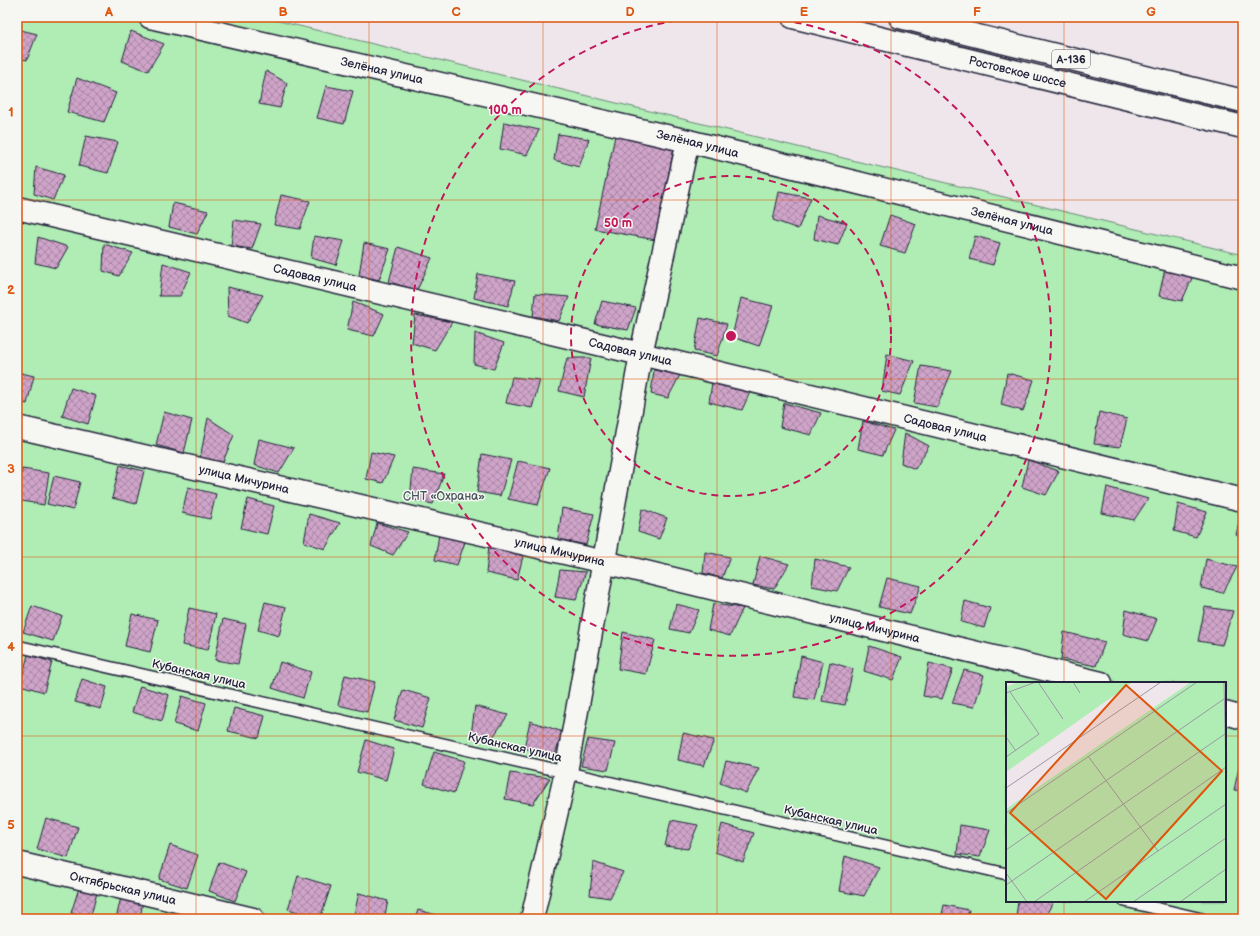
<svg xmlns="http://www.w3.org/2000/svg" width="1260" height="936" viewBox="0 0 1260 936" font-family="'Balsamiq Sans',sans-serif">
	<defs>
		<pattern id="building-cross-hatch" width="8" height="8" patternUnits="userSpaceOnUse"><rect width="8" height="8" fill="#cfa4c9"/><path d="M0 0l8 8M0 8l8-8" fill="none" stroke="#a885a4"/></pattern>
	</defs>
	<rect width="100%" height="100%" fill="#eee6ea"/>
	<filter id="ink" filterUnits="userSpaceOnUse"><feTurbulence type="fractalNoise" baseFrequency=".025" numOctaves="2"/><feDisplacementMap in="SourceGraphic" scale="8" xChannelSelector="R" yChannelSelector="G"/><feConvolveMatrix kernelMatrix="1 2 1 2 8 2 1 2 1" color-interpolation-filters="sRGB"/></filter>
	<g filter="url(#ink)">
		<!-- garden -->
		<path fill="#afedb4" stroke="#688878" fill-rule="evenodd" d="M17,17H262L1243,255V919H17ZM1007,683H1225V901H1007Z"/>
		<!-- building -->
		<path fill="url(#building-cross-hatch)" stroke="#22223b" d="M17,29L37,34L27,60L17,58Z
			M131,31L164,44L148,71L122,61Z
			M266,71L287,83L280,108L259,104Z
			M77,78L116,93L104,122L67,112Z
			M326,86L353,91L344,124L317,118Z
			M504,122L539,130L527,155L500,149Z
			M558,134L589,139L579,167L554,160Z
			M86,136L118,142L108,173L79,166Z
			M615,136L674,148L656,240L595,229Z
			M36,167L64,175L53,200L34,194Z
			M779,192L811,198L798,229L773,220Z
			M281,195L310,201L300,229L274,225Z
			M173,203L208,211L197,234L169,227Z
			M817,215L847,223L838,245L814,239Z
			M890,215L916,224L905,253L880,246Z
			M234,220L261,224L252,249L231,246Z
			M314,236L344,241L336,265L311,258Z
			M975,236L1000,243L993,265L969,259Z
			M38,237L68,247L56,268L35,263Z
			M364,243L390,249L379,280L359,275Z
			M104,244L133,253L119,276L103,271Z
			M398,247L432,258L417,290L389,282Z
			M163,263L191,272L180,296H159Z
			M1165,269L1193,276L1182,301L1159,296Z
			M478,274L515,281L508,306L474,298Z
			M227,287L263,295L247,323L228,316Z
			M535,294L569,297L559,321L533,316Z
			M741,298L773,306L759,346L732,337Z
			M602,301L636,308L628,330L595,324Z
			M353,302L384,314L374,336L347,330Z
			M415,315L452,322L435,350L412,343Z
			M700,318L727,324L717,356L694,351Z
			M475,333L504,343L494,369L474,364Z
			M887,354L914,361L900,395L882,391Z
			M567,358H591L584,397L559,391Z
			M921,366L952,371L937,407L914,403Z
			M654,370L680,375L668,398L651,394Z
			M17,372L34,376L27,404L17,401Z
			M1007,373L1034,380L1023,411L1001,405Z
			M512,377L540,380L532,408L506,403Z
			M712,383L750,392L742,410L709,402Z
			M71,388L96,396L88,424L62,416Z
			M784,403L821,413L811,435L780,427Z
			M164,412L192,420L184,453L156,445Z
			M1099,412L1127,419L1120,447L1094,444Z
			M208,418L234,435L222,464L200,458Z
			M863,421L894,430L883,455L858,449Z
			M905,433L929,446L915,469L901,463Z
			M259,439L294,448L279,473L254,465Z
			M371,452L394,457L383,483L366,479Z
			M482,454L511,460L500,496L477,492Z
			M1028,460L1059,471L1046,495L1022,487Z
			M518,461L550,468L538,505L508,499Z
			M120,465L144,471L136,504L112,498Z
			M22,469L49,473L44,505L17,500Z
			M413,469L444,474L433,504L410,499Z
			M54,476L80,482L73,510L47,504Z
			M188,487L216,494L210,519L182,513Z
			M1107,487L1148,499L1134,520L1102,513Z
			M248,499L274,506L267,534L241,528Z
			M1178,504L1207,512L1196,537L1174,531Z
			M562,508L594,514L586,545L558,539Z
			M642,509L667,518L659,539L638,532Z
			M309,514L340,523L325,549L304,542Z
			M1241,514H1243V538L1236,535Z
			M377,523L408,532L393,555L371,546Z
			M439,534L465,542L457,565L435,560Z
			M489,546L523,556L517,580L486,573Z
			M705,552L730,557L722,578L703,573Z
			M760,556L789,564L774,589L753,585Z
			M815,559L849,567L837,591L812,586Z
			M1206,559L1237,567L1223,593L1201,588Z
			M560,570L586,572L576,600L555,597Z
			M887,578L921,586L910,614L879,607Z
			M965,601L990,608L984,628L961,622Z
			M265,602L286,607L279,636L258,630Z
			M676,604L699,610L689,633L670,629Z
			M713,604L743,608L730,636L708,630Z
			M32,606L62,616L53,641L23,632Z
			M1205,607L1233,611L1222,645L1198,641Z
			M189,608L216,614L208,650L182,645Z
			M1126,610L1157,619L1148,641L1123,634Z
			M132,614L158,620L150,652L125,646Z
			M223,619L246,624L238,664L215,660Z
			M623,632L655,640L646,674L618,669Z
			M1064,632L1105,642L1096,666L1061,659Z
			M869,646L902,657L893,680L864,671Z
			M28,655L52,662L44,692L20,685Z
			M801,656L823,662L814,700L794,697Z
			M280,662L311,672L303,698L272,688Z
			M830,662L853,669L845,705L822,701Z
			M929,663L953,669L942,699L923,696Z
			M964,670L984,675L974,707L952,703Z
			M345,675L375,682L367,712L338,705Z
			M82,679L107,687L101,709L75,702Z
			M140,686L169,695L162,721L132,712Z
			M403,690L431,698L422,728L394,720Z
			M182,696L206,703L198,731L174,724Z
			M475,706L508,715L491,740L471,735Z
			M234,708L265,716L259,738L228,731Z
			M530,721L563,732L554,757L524,748Z
			M683,733L714,740L704,766L678,760Z
			M588,739L615,743L608,770L581,766Z
			M366,740L394,749L386,780L357,772Z
			M434,752L464,761L454,793L424,784Z
			M1242,754H1243V791L1234,790Z
			M726,761L759,768L746,793L720,783Z
			M510,773L550,778L533,804L505,799Z
			M46,818L78,827L68,858L37,849Z
			M671,820L698,825L688,849L665,846Z
			M722,824L754,833L743,862L715,852Z
			M960,825L990,830L980,857L957,854Z
			M170,845L198,855L187,888L159,879Z
			M845,856L879,867L864,896L839,891Z
			M219,862L246,872L235,901L209,891Z
			M593,862L623,872L610,898L590,895Z
			M298,876L331,886L320,919L288,909Z
			M79,888L97,893L90,919L71,913Z
			M359,893L388,901L384,919H353Z
			M121,897L143,901L140,919H116Z
			M1018,901H1050L1053,902L1044,919H1023L1016,917Z
			M944,905L969,910L967,919H941Z
			M418,910L448,918V919H415Z"/>
		<g fill="none" stroke-linecap="round" stroke-linejoin="round">
			<defs>
				<path id="lane" d="M17,646L1007,874
					M1125,901L1202,919"/>
				<g id="street">
					<path id="s1" d="M150,17L688,141L1243,278"/>
					<path id="s2" d="M17,208L641,354L1243,500"/>
					<path id="s3" d="M17,427L604,562L1101,683"/>
					<path d="M1225,713L1243,718"/>
					<path id="s4" d="M17,863L253,919"/>
					<path d="M532,919L566,772L641,354L688,141"/>
				</g>
				<g id="highway">
					<path id="s5" d="M793,17L1243,127"/>
					<path d="M900,17L1243,101"/>
				</g>
			</defs>
			<!-- lane casing -->
			<use href="#lane" stroke="#22223b" stroke-width="14"/>
			<!-- street casing -->
			<use href="#street" stroke="#22223b" stroke-width="25"/>
			<!-- highway casing -->
			<use href="#highway" stroke="#22223b" stroke-width="25"/>
			<!-- lane -->
			<use href="#lane" stroke="#f6f6f2" stroke-width="11"/>
			<!-- street -->
			<use href="#street" stroke="#f6f6f2" stroke-width="22"/>
			<!-- highway -->
			<use href="#highway" stroke="#f6f6f2" stroke-width="22"/>
		</g>
	</g>
	<!-- grid -->
	<path fill="none" stroke="#de560e" stroke-width="1" stroke-opacity="0.55" d="M196,17V919M369,17V919M543,17V919M717,17V919M891,17V919M1064,17V683M17,200H1243M17,379H1243M17,557H1243M17,736H1007M1225,736H1243M1064,901V919"/>
	<!-- distance rings -->
	<g fill="none" stroke="#c2185b" stroke-width="2" stroke-dasharray="7 5">
		<circle cx="731" cy="336" r="160"/>
		<path d="M759 17A320 320 0 1 1 703 17"/>
	</g>
	<g text-anchor="middle" stroke-width="3" stroke-linejoin="round" paint-order="stroke">
		<!-- shield labels -->
		<rect fill="#f6f6f2" stroke="#626272" stroke-width="1" x="1052" y="50" width="38" height="18" rx="3"/>
		<g font-size="11" font-weight="bold" fill="#22223b">
			<text x="1071" y="63">А-136</text>
		</g>
		<!-- street labels -->
		<g font-size="12" fill="#22223b" stroke="#f6f6f2">
			<text dy="4" stroke="none"><textPath href="#s1" startOffset="238">Зелёная улица</textPath></text>
			<text dy="4" stroke="none"><textPath href="#s5" startOffset="231">Ростовское шоссе</textPath></text>
			<text dy="4" stroke="none"><textPath href="#s1" startOffset="562">Зелёная улица</textPath></text>
			<text dy="4" stroke="none"><textPath href="#s1" startOffset="886">Зелёная улица</textPath></text>
			<text dy="4" stroke="none"><textPath href="#s2" startOffset="306">Садовая улица</textPath></text>
			<text dy="4" stroke="none"><textPath href="#s2" startOffset="630">Садовая улица</textPath></text>
			<text dy="4" stroke="none"><textPath href="#s2" startOffset="954">Садовая улица</textPath></text>
			<text dy="4" stroke="none"><textPath href="#s3" startOffset="233">улица Мичурина</textPath></text>
			<text dy="4" stroke="none"><textPath href="#s3" startOffset="557">улица Мичурина</textPath></text>
			<text dy="4" stroke="none"><textPath href="#s3" startOffset="881">улица Мичурина</textPath></text>
			<text transform="translate(199 674) rotate(13)" y="4">Кубанская улица</text>
			<text transform="translate(515 747) rotate(13)" y="4">Кубанская улица</text>
			<text transform="translate(831 820) rotate(13)" y="4">Кубанская улица</text>
			<text dy="4" stroke="none"><textPath href="#s4" startOffset="109">Октябрьская улица</textPath></text>
		</g>
		<!-- park labels -->
		<g font-size="12" fill="#455559" stroke="#f6f6f2">
			<text x="444" y="500">СНТ «Охрана»</text>
		</g>
	</g>
	<!-- overview -->
	<g transform="translate(1006 682)">
		<rect width="220" height="220" fill="#eee6ea"/>
		<path d="M12,0H127L0,90V5ZM185,0H220V220H0V127Z" fill="#afedb4"/>
		<path fill="none" stroke="#9c98a4" stroke-width="1" d="M32,0L57,37M67,0L74,11M218,0L220,91M0,11L30,0M0,55L10,69M82,74L152,169M0,75L33,52L4,10M0,106L155,0M0,131L191,0M0,168L218,17M0,191L21,220M0,203L219,52M28,220L220,85M78,220L220,122M127,220L220,156M174,220L220,187"/>
		<path fill="#de560e" fill-opacity="0.15" stroke="#de560e" stroke-width="2" d="M120,3L216,89L100,217L4,131Z"/>
		<rect width="220" height="220" fill="none" stroke="#22223b" stroke-width="2"/>
	</g>
	<circle cx="731" cy="336" r="6" fill="#c2185b" stroke="#f6f6f2" stroke-width="2"/>
	<g font-size="12" text-anchor="middle" font-weight="bold" fill="#c2185b" stroke="#f6f6f2" stroke-width="3" stroke-linejoin="round" paint-order="stroke">
		<text x="505" y="114">100 m</text>
		<text x="618" y="227">50 m</text>
	</g>
	<!-- margin -->
	<rect width="1260" height="936" fill="none" stroke="#f6f6f2" stroke-width="44"/>
	<rect x="22" y="22" width="1216" height="892" fill="none" stroke="#de560e" stroke-width="1.5"/>
	<g font-size="13" text-anchor="middle" font-weight="bold" fill="#de560e">
		<text x="109" y="16">A</text>
		<text x="283" y="16">B</text>
		<text x="456" y="16">C</text>
		<text x="630" y="16">D</text>
		<text x="804" y="16">E</text>
		<text x="977" y="16">F</text>
		<text x="1151" y="16">G</text>
		<text x="11" y="116">1</text>
		<text x="11" y="294">2</text>
		<text x="11" y="473">3</text>
		<text x="11" y="651">4</text>
		<text x="11" y="829">5</text>
	</g>
</svg>
